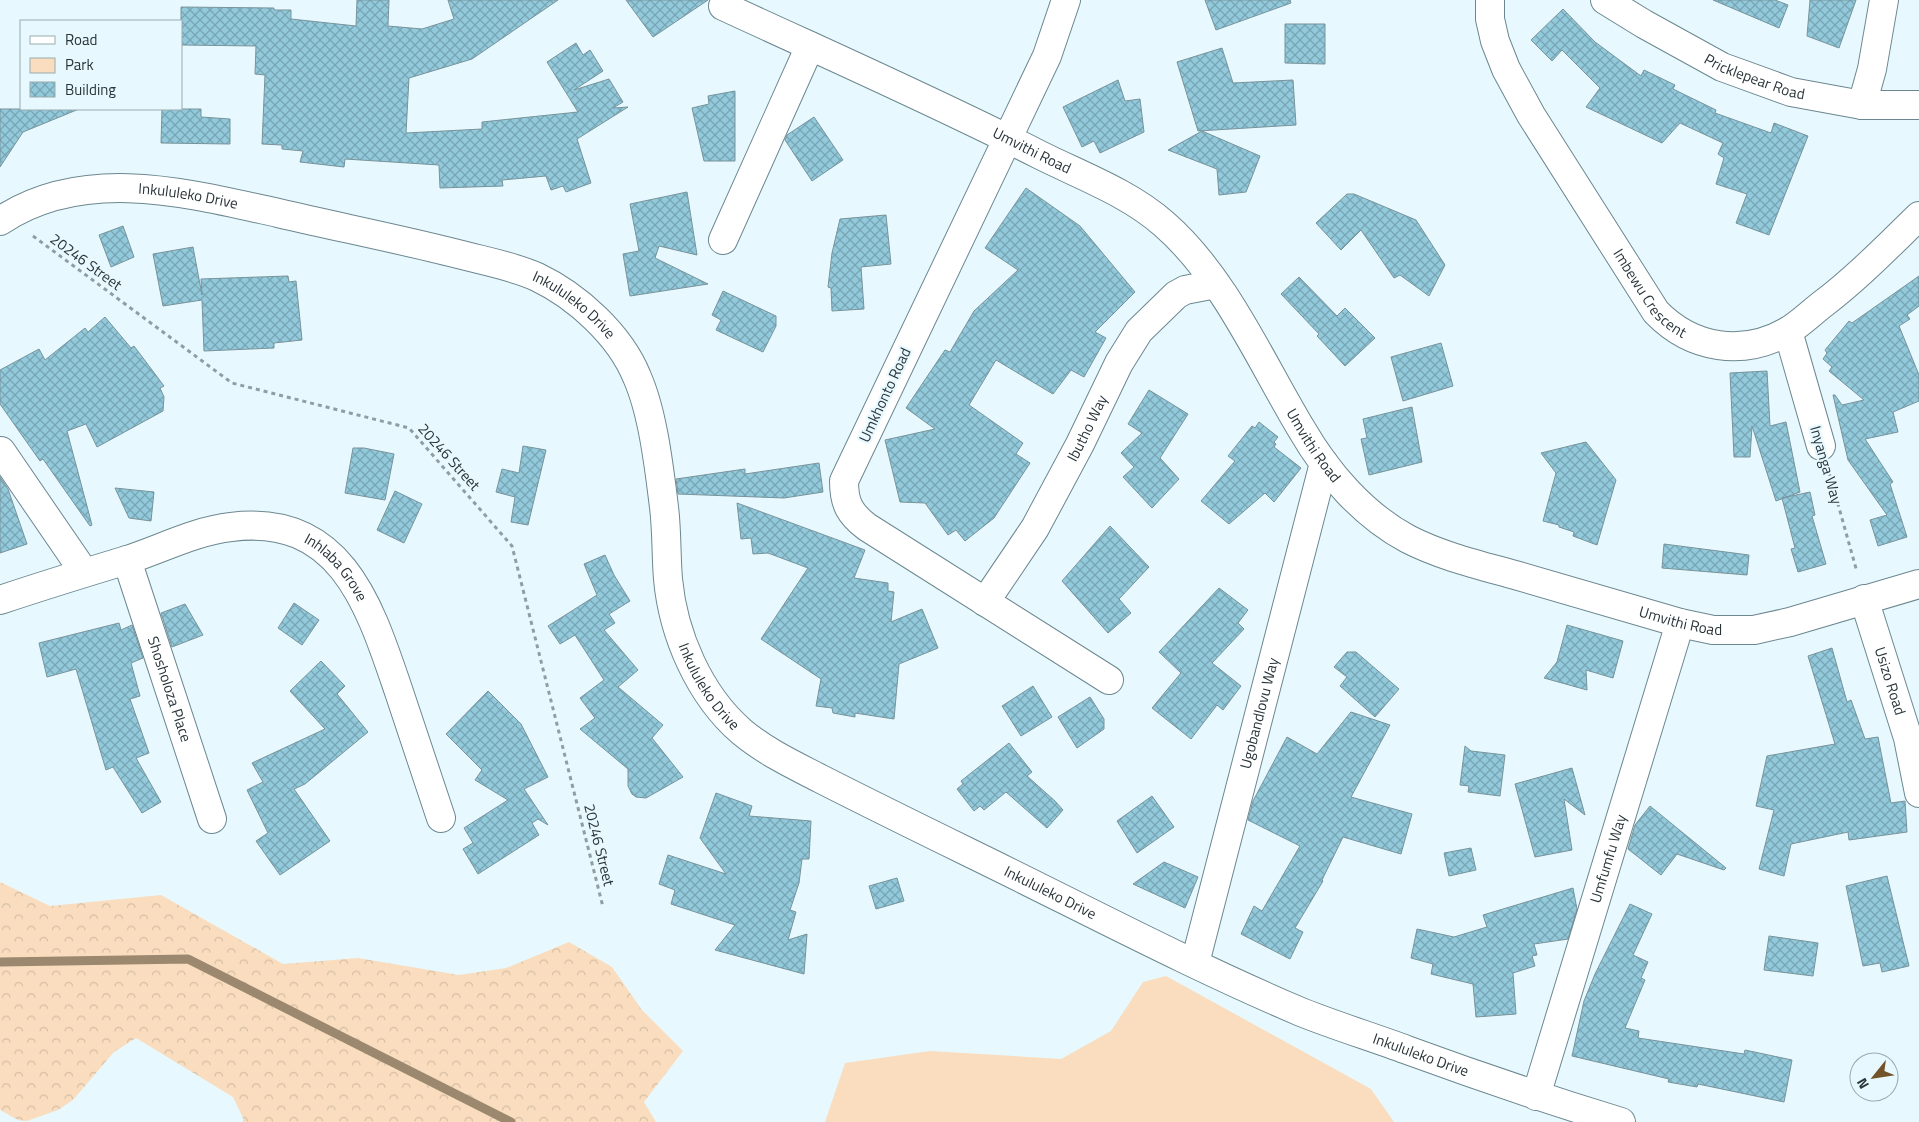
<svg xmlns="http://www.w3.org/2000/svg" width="1919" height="1122" viewBox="0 0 1919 1122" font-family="'Titillium Web',sans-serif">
	<defs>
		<pattern id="forest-crowns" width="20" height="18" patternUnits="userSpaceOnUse" patternTransform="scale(1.25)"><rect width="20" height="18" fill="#f9ddbe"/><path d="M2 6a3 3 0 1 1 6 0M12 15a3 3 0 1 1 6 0" fill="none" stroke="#d6bea4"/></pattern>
		<pattern id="building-cross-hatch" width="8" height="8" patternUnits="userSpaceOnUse" patternTransform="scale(1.25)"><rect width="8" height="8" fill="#92cadc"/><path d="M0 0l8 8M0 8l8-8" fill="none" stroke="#77a5b3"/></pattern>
	</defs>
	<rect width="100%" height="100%" fill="#e7f9fe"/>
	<!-- green -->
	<path fill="#f9ddbe" d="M1166,976L1371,1089L1394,1122H825L845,1063L930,1051L1061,1059L1111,1031L1143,982Z"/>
	<!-- forest -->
	<path fill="url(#forest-crowns)" d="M0,882L50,906L161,895L283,964L358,958L459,975L506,968L569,942L612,967L642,1010L683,1051L644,1102L656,1122H243V1118L233,1097L136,1038L114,1052L73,1100L58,1110L27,1121L18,1120L0,1110Z"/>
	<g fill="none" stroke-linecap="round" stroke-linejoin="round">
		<!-- stream -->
		<path stroke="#9b886f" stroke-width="9" d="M0,962L188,959L511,1122"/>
	</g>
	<!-- building -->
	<path fill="url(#building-cross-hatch)" stroke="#78939b" d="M357,0H389L388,26L422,29L454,19L448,0H558L472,59L409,78L406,133L482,129V122L578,112L547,62L576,43L583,55L590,50L603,71L574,90L609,79L623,102L613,108L628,107L577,139L591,183L566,192L563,186L551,190L546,176L502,180L503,186L440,188L439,165L345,159L344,167L300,162L303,151L282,149V145L262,144L265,75L255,74L256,46L181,45V7L274,8V10H291V19L356,26Z
		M626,0H708L653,37Z
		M1205,0H1290L1291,3L1216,30Z
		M1713,0H1775L1788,5L1779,28Z
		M1810,0H1856L1839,48L1807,36Z
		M1563,9L1595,42L1641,76L1644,70L1675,85L1673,89L1716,110L1715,113L1771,133L1774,123L1808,136L1769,235L1736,223L1747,194L1716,184L1724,158L1718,154L1723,143L1680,123L1662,143L1586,107L1600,88L1562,50L1552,61L1531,40Z
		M1285,24H1325V64L1285,63Z
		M1222,48L1233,83L1293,80L1296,125L1198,131L1177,62Z
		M1118,80L1125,101L1140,99L1144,132L1100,153L1094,141L1082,147L1063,107Z
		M735,91V161H704L692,108L709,104L708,96Z
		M0,109H79L23,132L0,167Z
		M162,109H201V117L230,119V144L161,143Z
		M814,117L843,160L812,181L785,140L787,135Z
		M1202,131L1260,156L1246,192L1219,195L1217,169L1168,150Z
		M1026,188L1080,226L1135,292L1095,332L1106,338L1084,377L1071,370L1053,394L996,360L969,405L1023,443L1016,454L1030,463L994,518L965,541L956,530L948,535L925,503L900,502L885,440L935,429L906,408L945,350L950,352L974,311L1018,270L985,248Z
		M687,192L697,255L659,246L655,258L708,284L630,296L623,254L639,251L630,204Z
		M1347,194H1354L1416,220L1445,265L1429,296L1400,275L1394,278L1361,230L1341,250L1316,223Z
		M886,215L891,264L861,267L864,309L832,311L831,288L828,287L832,253L840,219Z
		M123,226L134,257L111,267L99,235Z
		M193,247L202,295L201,279L288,276L289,282L296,281L302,340L274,343V348L204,351L202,300L163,306L153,254Z
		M1919,276V306L1907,315L1910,319L1899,326L1919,375V401L1893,412L1898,432L1865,439L1893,482L1890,484L1907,537L1878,546L1870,520L1887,515L1848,460L1833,395H1835L1842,405L1864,400L1829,371L1832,367L1823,359L1827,353L1825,350L1849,321L1852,323Z
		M1299,277L1337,316L1345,308L1375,338L1345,366L1317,336L1319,334L1281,294Z
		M723,291L776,316V326L763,352L716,330L721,320L712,315Z
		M105,317L131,348L134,346L164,386L160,388L164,397L163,411L97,447L86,424L67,431L92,525L90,526L43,459L40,461L0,404V370L39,349L45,360L85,328L88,332Z
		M1441,343L1453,386L1403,401L1391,357Z
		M1767,371L1770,426L1786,422L1800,492L1776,501L1752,426L1750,457H1734L1730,373Z
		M1149,390L1188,414L1160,458L1179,479L1152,508L1123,477L1134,467L1121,453L1142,433L1128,424Z
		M1412,407L1422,462L1369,475L1361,439L1367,438L1363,419Z
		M1259,422L1278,437L1274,442L1276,444L1274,447L1301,468L1274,502L1265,493L1229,524L1201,501L1235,461L1228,456L1252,426L1255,428Z
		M1586,442L1616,480L1597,545L1573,536L1574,532L1559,527V525L1543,521L1556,473L1541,453Z
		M523,446L546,450L528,525L511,522L515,497L496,492L502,469L519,473Z
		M353,448H364L394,454L385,500L345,493Z
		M819,463L823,492L784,498L678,494L676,479L745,469V474Z
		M0,477L8,489L27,544L0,553Z
		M115,488L154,492L151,521L129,518Z
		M395,491L422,504L404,543L377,530Z
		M1810,492L1815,515L1812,516L1826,564L1798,572L1791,549L1795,548L1782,498Z
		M737,503L865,550L854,578L888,583V591L894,592L891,622L922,609L938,648L899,664L894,719L855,713V717L833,713L832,708L816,706L821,679L761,639L808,568L768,553L753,554L751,538L741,539Z
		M1110,526L1149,567L1119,599L1131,613L1108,633L1062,581Z
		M1664,544L1749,555L1747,575L1662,568Z
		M605,555L614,575L630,601L609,614L615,623L604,630L638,670L618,687L663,725L652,738L683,777L646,798L636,797L632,794L628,786V769L580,729L595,718L580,698L604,680L575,635L560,644L548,626L597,595L584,564Z
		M1219,588L1248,610L1238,623L1244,629L1212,663L1241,686L1223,710L1217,705L1191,739L1152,708L1181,673L1159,652Z
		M294,603L319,620L302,645L278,628Z
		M185,604L203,635L172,647L161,613Z
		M119,623L121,630L132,625L143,658L131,663L140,696L130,699L149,753L136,758L161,802L142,813L113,767L106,770L76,669L47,677L39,643Z
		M1567,625L1623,641L1613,678L1586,670L1587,690L1544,678L1557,662Z
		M1832,648L1847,702L1851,700L1865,739L1878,737L1891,803L1905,801L1907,832L1849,840L1848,832L1791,844L1784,876L1759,869L1774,810L1756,806L1767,756L1835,744L1808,656Z
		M1347,652H1356L1399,689L1375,717L1340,686L1347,677L1334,667Z
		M321,661L345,686L337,694L368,732L305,784L294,789L330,841L280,875L256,841L268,833L247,790L263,782L252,763L325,729L290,691Z
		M1033,686L1052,717L1021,736L1002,706Z
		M488,691L521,724L548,777L524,789L548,825L538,819L532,823L539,835L478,874L463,849L473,843L464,828L508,800L475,780L482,770L446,734Z
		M1090,697L1104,719V729L1077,748L1058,717Z
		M1351,712L1390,725L1351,797L1412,814L1401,854L1343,837L1322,880L1323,881L1295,928L1303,932L1290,959L1241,934L1254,906L1262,911L1300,846L1248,820L1253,801L1287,737L1317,754Z
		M1009,743L1032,772L1027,776L1055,801L1063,810L1047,828L1006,792L984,810L980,806L974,811L957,789L963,784L961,781Z
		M1465,746L1471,751L1505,755L1500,796L1468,792L1469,786L1460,785Z
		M1572,768L1585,815L1564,799L1572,850L1535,857L1515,784Z
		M716,793L752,806L749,816L811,821L809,859H802L799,883L790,910L796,912L788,940L807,934L804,974L715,950L735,925L671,904L675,890L659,884L668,855L726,874L700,838Z
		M1152,796L1174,827L1137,853L1117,821Z
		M1650,806L1726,868L1724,870L1677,854L1661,875L1628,849L1635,825Z
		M1471,848L1476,870L1449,876L1444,853Z
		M1164,862L1198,877L1185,908L1133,884Z
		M1887,876L1909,966L1882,972L1880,963L1863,966L1846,886Z
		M897,878L904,901L876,909L869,886Z
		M1573,888L1577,909L1568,939L1534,944L1537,955L1532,956L1535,966L1513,973L1516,1014L1476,1017L1473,984L1431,974L1433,964L1411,958L1417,929L1454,937L1487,927L1483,915Z
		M1630,904L1652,914L1633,955L1648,962L1641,978L1645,980L1625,1028L1639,1031L1638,1038L1744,1054L1745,1050L1792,1060L1784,1102L1698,1084L1697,1087L1668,1082L1669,1079L1572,1056L1584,1001L1595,974Z
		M1769,936L1818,943L1813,976L1764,970Z"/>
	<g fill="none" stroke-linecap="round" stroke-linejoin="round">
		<defs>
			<g id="minor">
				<path d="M1066,0L1047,56L844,481C844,504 850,514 867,527L1109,680"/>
				<path id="s1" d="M1490,0V19L1495,41L1506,69L1531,115L1656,312C1692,349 1743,357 1788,331C1800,324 1812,312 1824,303C1858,277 1888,246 1919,216"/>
				<path id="s2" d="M1605,0L1644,24L1722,67L1791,92L1862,105H1919"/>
				<path id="s3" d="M723,6C829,55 936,102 1040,155C1082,176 1129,193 1164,224C1224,276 1261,362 1302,430C1327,473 1363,515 1408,539C1441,556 1479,565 1515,575C1570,591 1625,607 1680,623L1713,630H1754L1790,622L1919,584"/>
				<path d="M1862,105L1872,69L1884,0"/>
				<path id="s4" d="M0,221C84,165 188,193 278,213C338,227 399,239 458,254C484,261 513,266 537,277C577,296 620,335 637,377C653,413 659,467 664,507C667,531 666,555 668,579C673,634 699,695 742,732C766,752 794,765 821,779C870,804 919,828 968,852C1079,906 1188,964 1301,1012C1336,1026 1372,1037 1407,1050C1478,1076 1549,1100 1621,1122"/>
				<path d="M723,240L810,46"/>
				<path d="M1788,331L1821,446"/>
				<path d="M1,451L84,572"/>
				<path id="s5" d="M127,560L212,819"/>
				<path id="s6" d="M1864,599L1908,738L1919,793"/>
				<path id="s7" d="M0,600C42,586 84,573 127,560C161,549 195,531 231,527C342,513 370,607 399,692C413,734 427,776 441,818"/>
				<path id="s8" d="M985,602L1035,528L1080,444L1119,363L1139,331L1176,295L1185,290L1216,284"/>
				<path id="s9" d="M1195,963L1324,463"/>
				<path id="s10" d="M1536,1096L1680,623"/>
			</g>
		</defs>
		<!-- minor casing -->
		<use href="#minor" stroke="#6c8790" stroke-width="30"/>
		<!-- path -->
		<path stroke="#909ea3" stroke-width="3" stroke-dasharray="4 4" stroke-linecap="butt" d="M33,236L232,383L409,428L512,546L603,907
			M1829,472L1857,572"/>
		<!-- minor -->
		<use href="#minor" stroke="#fff" stroke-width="28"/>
	</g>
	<g text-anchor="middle" stroke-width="4.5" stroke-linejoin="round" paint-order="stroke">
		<!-- street labels -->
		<g font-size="15" fill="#2a3539" stroke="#e7f9fe">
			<text dy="5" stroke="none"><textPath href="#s2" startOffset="169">Pricklepear Road</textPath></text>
			<text dy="5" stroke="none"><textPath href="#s3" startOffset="341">Umvithi Road</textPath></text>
			<text dy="5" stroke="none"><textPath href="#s4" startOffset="195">Inkululeko Drive</textPath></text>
			<text transform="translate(86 262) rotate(36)" y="5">20246 Street</text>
			<text dy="5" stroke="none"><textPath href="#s1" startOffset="339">Imbewu Crescent</textPath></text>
			<text dy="5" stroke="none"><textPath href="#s4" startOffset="600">Inkululeko Drive</textPath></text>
			<text transform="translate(885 395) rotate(-65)" y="5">Umkhonto Road</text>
			<text dy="5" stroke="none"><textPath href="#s8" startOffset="202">Ibutho Way</textPath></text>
			<text dy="5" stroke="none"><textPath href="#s3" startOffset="761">Umvithi Road</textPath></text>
			<text transform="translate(449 457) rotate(48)" y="5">20246 Street</text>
			<text transform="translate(1826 465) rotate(74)" y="5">Inyanga Way</text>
			<text dy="5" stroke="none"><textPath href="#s7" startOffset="362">Inhlaba Grove</textPath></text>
			<text dy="5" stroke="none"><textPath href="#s3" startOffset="1181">Umvithi Road</textPath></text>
			<text dy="5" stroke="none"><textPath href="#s6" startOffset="86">Usizo Road</textPath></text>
			<text dy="5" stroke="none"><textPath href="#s4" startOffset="1020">Inkululeko Drive</textPath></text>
			<text dy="5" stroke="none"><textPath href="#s5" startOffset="136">Shosholoza Place</textPath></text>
			<text dy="5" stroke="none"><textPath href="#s9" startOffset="258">Ugobandlovu Way</textPath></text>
			<text transform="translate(599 845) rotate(76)" y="5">20246 Street</text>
			<text dy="5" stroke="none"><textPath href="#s10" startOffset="248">Umfumfu Way</textPath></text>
			<text dy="5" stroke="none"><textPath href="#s4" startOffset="1425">Inkululeko Drive</textPath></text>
			<text dy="5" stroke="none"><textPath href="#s4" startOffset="1830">Inkululeko Drive</textPath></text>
		</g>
	</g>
	<!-- legend -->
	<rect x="20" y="20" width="162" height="90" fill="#e7f9fe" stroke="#9babaf"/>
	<rect x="30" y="36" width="25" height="8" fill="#ffffff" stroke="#9babaf"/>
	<text x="65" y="45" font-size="15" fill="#2a3539">Road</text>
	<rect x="30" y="58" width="25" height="15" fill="#f9ddbe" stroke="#9babaf"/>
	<text x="65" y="70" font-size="15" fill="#2a3539">Park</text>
	<rect x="30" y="82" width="25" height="15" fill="url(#building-cross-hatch)" stroke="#9babaf"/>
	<text x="65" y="95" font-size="15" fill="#2a3539">Building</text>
	<!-- north arrow -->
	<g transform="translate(1874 1077) rotate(240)"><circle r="24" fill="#e7f9fe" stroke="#9babaf"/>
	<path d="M0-4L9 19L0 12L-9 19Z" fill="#735329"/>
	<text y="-8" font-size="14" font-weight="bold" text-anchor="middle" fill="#2a3539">N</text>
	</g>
</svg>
